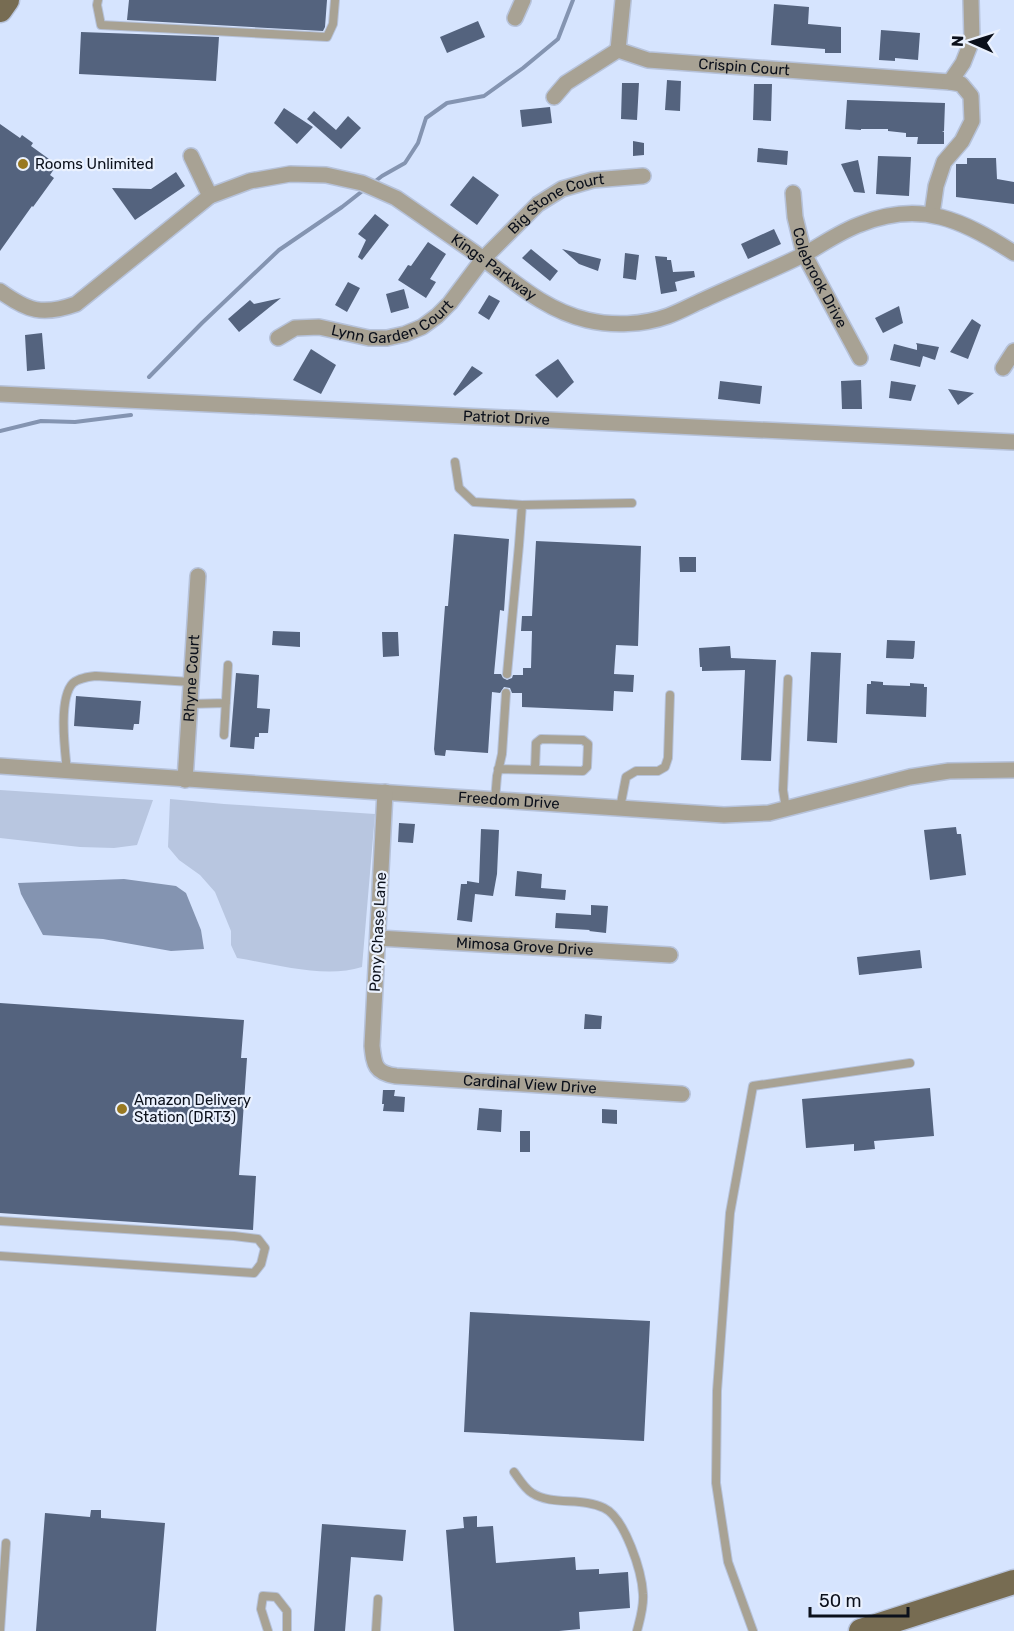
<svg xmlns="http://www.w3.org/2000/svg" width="1014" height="1631" viewBox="0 0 1014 1631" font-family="Rubik,sans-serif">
	<rect width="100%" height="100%" fill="#d6e4fe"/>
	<!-- green -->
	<path fill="#b8c6e0" d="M0,790L153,800L137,845L114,848L80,847L0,838Z
		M170,799L224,804L375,814L362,967C325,979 274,964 237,958L231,945V931L215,892L200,875L179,860L168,847Z"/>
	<!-- water -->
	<path fill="#8494b1" d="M124,879L176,886L186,893L201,930L204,949L171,951L103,939L43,935L21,894L18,883Z"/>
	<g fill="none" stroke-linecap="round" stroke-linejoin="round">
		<!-- stream -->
		<path stroke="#8494b1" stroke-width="4" d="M373,183L382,176L405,163L418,143L426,118L447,103L484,96L523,68L558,39L573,0
			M149,377L202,323L279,250L342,207L365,189
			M0,431L41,421L75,422L131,415"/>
	</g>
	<!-- building -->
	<path fill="#54637e" d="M129,0H327L325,27L323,31L127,20Z
		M774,4L809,7L808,24L841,27V53H825V49L771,45Z
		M478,21L485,37L447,53L440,37Z
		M881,30L920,33L918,60L895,58V61L879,60Z
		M81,32L219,37L216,81L79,74Z
		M667,80L681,81L680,111L665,110Z
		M622,83H639L637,120L621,119Z
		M754,84H772L771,121L753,120Z
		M847,100L945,103L944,131H942L944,132V144H917L918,137H906V133L888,131V129H861V130L845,129Z
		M550,107L552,123L522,127L520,110Z
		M284,108L313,127L297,144L274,123Z
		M314,111L336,130L348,116L361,128L341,149L307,119Z
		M0,124L20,138L22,135L33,143L31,146L49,159L46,163L54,169L50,175L54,178L33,207L32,206L0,251Z
		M633,141L644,143V155L633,156Z
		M758,148L788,151L787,165L757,162Z
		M878,156L911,157L909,196L876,194Z
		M967,158H996L997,179L1014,182V204L956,197V164H967Z
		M858,160L865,193L854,192L841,164Z
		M176,172L185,186L135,220L112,188L151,189Z
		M473,176L499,195L477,225L450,205Z
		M375,214L389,225L362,260L358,257L366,240L358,234Z
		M774,229L781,244L748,259L741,244Z
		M428,242L446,254L430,279L436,282L426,298L398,280L408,265L411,266Z
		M531,249L558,271L550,281L522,258Z
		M562,249L601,259L598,271L579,264Z
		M625,253L639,255L636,280L623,278Z
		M655,256L667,257V260H671L673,272L694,271L695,277L675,282L677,291L661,294Z
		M348,282L360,288L347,312L335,305Z
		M404,289L409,308L391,313L386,294Z
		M489,295L500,301L489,320L478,313Z
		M281,298L239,332L228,319L250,300L254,304Z
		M899,306L903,323L883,333L875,318Z
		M972,319L981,325L968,359L950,352Z
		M42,333L45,369L27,371L25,335Z
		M916,343L939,347L935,360L923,356L920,367L890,360L894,344L917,350V345Z
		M311,349L336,365L321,394L293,380Z
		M558,359L574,382L557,398L535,375Z
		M472,366L483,373L455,396L453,394Z
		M861,380L862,409H842L841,381Z
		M720,381L762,386L760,404L718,399Z
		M891,381L916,385L911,401L889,398Z
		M948,389L974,393L958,405Z
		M454,534L509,539L504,611L500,610L494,674H501L503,678L507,680L512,678L513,675H523V668H531L532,631H521L522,616H532L536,541L641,546L638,646L616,645L614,674L634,675L633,692L614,691L613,711L522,707V693H512L510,688L504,687L500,693L492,692L488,753L446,750L445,756L435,755L434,749L445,606H448Z
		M679,557H696V572H680Z
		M273,631L300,632V647L272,645Z
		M382,632H398L399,656L383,657Z
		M887,640L915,641L914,657L913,659L886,658Z
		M730,646L731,658L776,660L771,761L741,760L745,670L702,671V667H700L699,648Z
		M811,652L841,653L837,743L807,741Z
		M236,673L259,675L257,708L270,709L268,733H259V737H255L254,749L230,747Z
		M871,681L883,682V685L910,686V683L924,684V687H927L926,717L866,714L867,684H871Z
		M76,696L141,701L139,724H134L133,730L74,726Z
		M399,823L415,824L413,843L398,842Z
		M956,827L957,834H961L966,875L930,880L924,830Z
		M481,829L499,830L497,874L493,896L475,894L472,922L457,920L461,884H467V881L479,883Z
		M517,871L542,874L541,888L566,890L565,900L515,896Z
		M591,905L608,906L606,933L589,931L590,930L555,928L556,913L591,915Z
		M920,950L922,968L859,975L857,957Z
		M0,1003L244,1020L241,1058H247L239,1175L256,1176L253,1230L0,1213Z
		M585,1014L602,1016L601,1029H584Z
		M930,1088L934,1136L874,1141L875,1149L854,1151V1144L806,1148L802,1099Z
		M383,1090H395L394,1096L405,1097L404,1112L383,1111L384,1104H382Z
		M479,1108L502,1110L501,1132L477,1130Z
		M602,1109L617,1110V1124L602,1123Z
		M520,1131H530V1152H520Z
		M470,1312L650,1321L644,1441L464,1432Z
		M91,1510H101V1518L165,1523L156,1631H36L45,1513L90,1517Z
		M477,1516V1527L493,1526L496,1563L575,1557L576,1570L599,1569V1574L628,1572L630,1608L579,1612L580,1629L559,1631H454L446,1530L464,1528L463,1517Z
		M322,1524L406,1530L403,1561L351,1557L345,1631H314Z"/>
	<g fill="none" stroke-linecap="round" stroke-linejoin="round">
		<defs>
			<path id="lane" d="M98,0L97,5L101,25L327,37L333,24L335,0
				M455,462L459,488L474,502L522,505L632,503
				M507,674L519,545L522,505
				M190,704L226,703
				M224,735L228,665
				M498,769L583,771L587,767L588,744L583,740L541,739L536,743L535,770
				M67,771C65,751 58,698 73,683C79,678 88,677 96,676L191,682
				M495,800L497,776L502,754L506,693
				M620,808L626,777L636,771H658L665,767L668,758L670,695
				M786,809L783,790L788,679
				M0,1221L234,1236L258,1239L265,1248L261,1264L254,1273L0,1256
				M514,1472C519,1479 525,1489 532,1493C552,1506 582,1497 604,1508C625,1518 642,1572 643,1594C644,1607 640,1619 637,1631
				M0,1631L6,1543
				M268,1631L261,1609L263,1596L276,1597L287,1611V1631
				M376,1631L378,1599
				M753,1631L728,1562L716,1483L717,1391L730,1213L753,1086L910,1063"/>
			<g id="street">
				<path d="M515,18L523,0"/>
				<path id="s1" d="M618,50L648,60L950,82"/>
				<path d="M618,50L623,0"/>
				<path d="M554,97L566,83L618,50"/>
				<path d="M191,156L210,196"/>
				<path id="s2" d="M793,193L795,217L804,254L860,358"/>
				<path d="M932,214L936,186L944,162L962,141L972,121L971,96L961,84L950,82L963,63L972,40L971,0"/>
				<path id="s3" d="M0,291C28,311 42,316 76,304L210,196L250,181L290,174L326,175L362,183L396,198C425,218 454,238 482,258C516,283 545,310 587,320C612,326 643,325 668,316C679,312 690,306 701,301C735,285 771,271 805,254C823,244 841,231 861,224C921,200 963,220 1014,253"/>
				<path id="s4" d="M278,338L295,328L319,327L369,338H387L405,334L422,327L437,316L450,303L483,259L538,204L562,189L593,180L643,176"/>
				<path d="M1003,368L1014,351"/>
				<path id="s5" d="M0,394L1014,442"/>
				<path id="s6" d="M0,766C241,784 483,798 724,815L769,813L910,777L949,771L1014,770"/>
				<path id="s7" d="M185,780L198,576"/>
				<path id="s8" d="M385,792L372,1046C374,1065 375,1073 396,1076L682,1094"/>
				<path id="s9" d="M378,938L670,955"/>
			</g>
			<path id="primary" d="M0,10L7,0
				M861,1631L1014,1582"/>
		</defs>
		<!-- lane casing -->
		<use href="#lane" stroke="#b6c2da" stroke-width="10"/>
		<!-- street casing -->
		<use href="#street" stroke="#b6c2da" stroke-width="18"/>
		<!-- primary casing -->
		<use href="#primary" stroke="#b6c2da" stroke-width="27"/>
		<!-- lane -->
		<use href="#lane" stroke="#a8a294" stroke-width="8"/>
		<!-- street -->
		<use href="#street" stroke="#a8a294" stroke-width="15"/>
		<!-- primary -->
		<use href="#primary" stroke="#776c52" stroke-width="24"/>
	</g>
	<!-- markers -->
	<g fill="#997922" stroke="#eaf1fe" stroke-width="2">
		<circle cx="23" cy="164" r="6"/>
		<circle cx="122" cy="1109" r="6"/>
	</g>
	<g text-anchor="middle" stroke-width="4.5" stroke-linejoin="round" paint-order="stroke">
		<!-- street labels -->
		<g font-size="15" fill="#0b101b" stroke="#eaf1fe">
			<text dy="5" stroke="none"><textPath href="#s1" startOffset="128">Crispin Court</textPath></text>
			<text dy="5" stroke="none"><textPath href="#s4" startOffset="336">Big Stone Court</textPath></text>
			<text dy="5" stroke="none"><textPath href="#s3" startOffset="567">Kings Parkway</textPath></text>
			<text dy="5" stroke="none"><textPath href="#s2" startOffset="90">Colebrook Drive</textPath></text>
			<text dy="5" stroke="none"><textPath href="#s4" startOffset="122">Lynn Garden Court</textPath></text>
			<text dy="5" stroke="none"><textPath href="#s5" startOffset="507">Patriot Drive</textPath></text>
			<text dy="5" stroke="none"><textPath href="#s7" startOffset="102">Rhyne Court</textPath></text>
			<text dy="5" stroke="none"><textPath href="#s6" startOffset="510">Freedom Drive</textPath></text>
			<text transform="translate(378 932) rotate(-87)" y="5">Pony Chase Lane</text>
			<text dy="5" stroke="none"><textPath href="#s9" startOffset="147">Mimosa Grove Drive</textPath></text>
			<text dy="5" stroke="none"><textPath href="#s8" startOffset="432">Cardinal View Drive</textPath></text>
		</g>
		<!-- poi labels -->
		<g font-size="15" fill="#0b101b" stroke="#eaf1fe" text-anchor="start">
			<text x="35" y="169">Rooms Unlimited</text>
			<text x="134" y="1105">Amazon Delivery<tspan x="134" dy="17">Station (DRT3)</tspan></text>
		</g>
	</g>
	<!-- north arrow -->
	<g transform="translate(972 42) rotate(273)" stroke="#eaf1fe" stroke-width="4.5" paint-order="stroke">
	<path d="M0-4.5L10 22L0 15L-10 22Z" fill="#0b101b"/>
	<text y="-9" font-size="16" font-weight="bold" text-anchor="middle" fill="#0b101b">N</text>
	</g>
	<!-- scale -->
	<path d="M810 1607v9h98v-9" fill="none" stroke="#0b101b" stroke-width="3"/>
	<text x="819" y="1607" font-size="18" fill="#0b101b" stroke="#eaf1fe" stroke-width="4.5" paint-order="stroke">50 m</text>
</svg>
